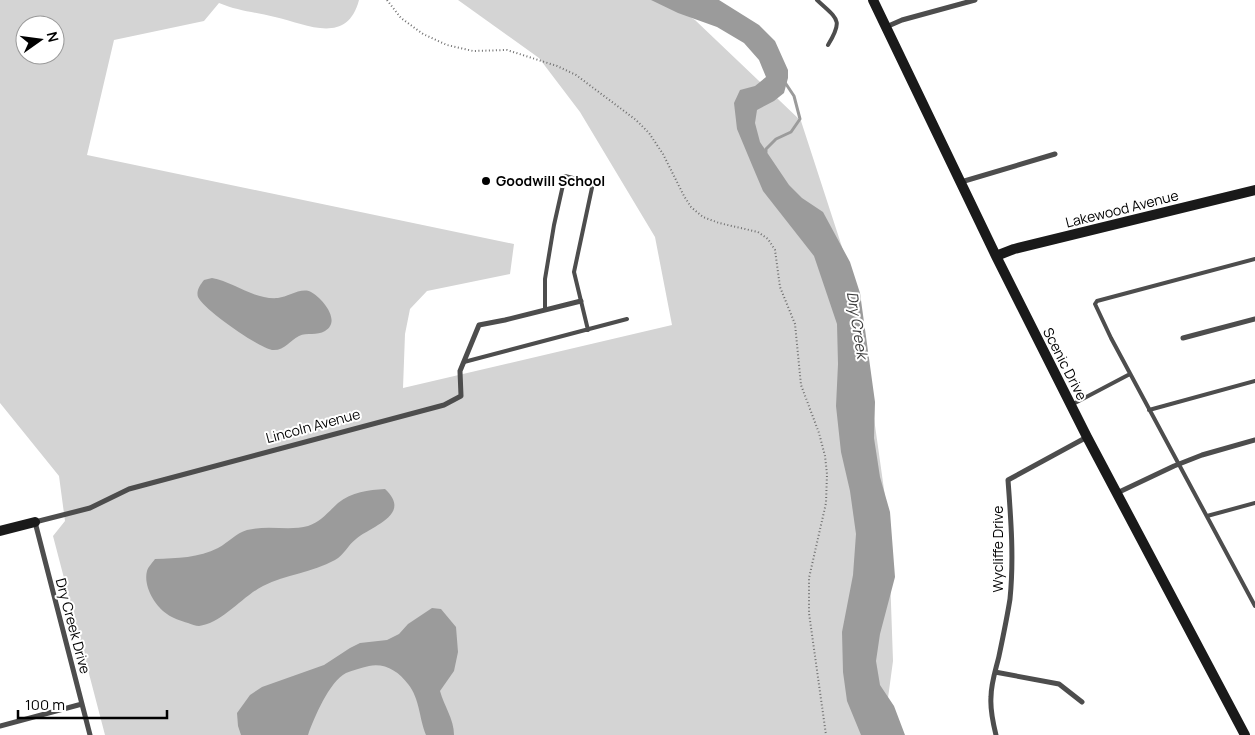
<svg xmlns="http://www.w3.org/2000/svg" width="1255" height="735" viewBox="0 0 1255 735" font-family="Manrope,sans-serif">
	<rect width="100%" height="100%" fill="#fff"/>
	<!-- green -->
	<path fill="#d4d4d4" fill-rule="evenodd" d="M0,0H359C347,46 306,24 275,17C255,12 238,11 219,3L204,21L114,40L87,155L514,244L510,274L427,291L410,309L405,334L403,388L672,325L655,237L580,112L539,58L458,0H663L695,20L801,121L856,290L888,518L893,661L883,735H105L53,536L65,521L59,476L0,403ZM25,25H55V55H25Z"/>
	<!-- water -->
	<path fill="#9b9b9b" d="M651,0H719L759,25L775,41L788,70V78L784,93L774,101L757,110L755,123L760,142L789,185L802,198L823,212L850,262L860,293L875,402L874,438L880,477L890,512L895,577L880,634L876,661L880,685L894,706L905,735H861L847,701L843,672L842,632L853,575L856,534L850,491L841,452L836,406L838,364L837,324L814,256L763,191L752,165L737,129L734,103L740,90L755,86L766,77L759,60L744,43L717,27L678,13Z
		M212,278C234,282 254,300 278,298C288,297 301,287 311,292C322,298 342,321 325,331C317,336 307,332 299,336C289,341 285,351 272,350C259,348 203,309 198,297C196,291 200,285 204,280Z
		M385,489C413,515 371,526 356,539C348,545 344,555 335,560C312,573 286,574 263,586C243,596 221,624 199,626C196,626 191,624 188,623C181,621 172,618 167,614C155,606 143,586 147,571C148,567 153,562 155,559C177,558 199,558 218,548C229,542 236,533 247,530C267,525 291,531 308,526C321,522 329,511 338,503C352,492 368,490 385,489Z
		M432,608L441,609L456,627L458,652L454,671L440,691C444,706 454,719 454,735H426C419,718 420,699 408,684C398,671 385,663 369,666C361,668 353,670 346,673C329,682 314,718 308,735H241L238,726L237,713L250,695L262,687L324,665L350,648L360,643L387,640L399,634L408,624Z"/>
	<g fill="none" stroke-linecap="round" stroke-linejoin="round">
		<!-- stream -->
		<path stroke="#9b9b9b" stroke-width="3" d="M766,152V149L776,139L791,132L800,119L794,96L784,81"/>
		<!-- path -->
		<path stroke="#6f6f6f" stroke-width="2" stroke-dasharray="1 2.5" stroke-linecap="butt" d="M387,0L401,18L423,34L447,45L473,51L507,50L557,66L576,75L636,120L649,133L663,154L684,196L691,207L703,217L719,223L758,232L768,239L775,250L780,287L795,324L801,385L819,433L825,456L827,474L826,503L809,578V613L826,735"/>
		<!-- lane -->
		<path stroke="#4d4d4d" stroke-width="4" d="M817,0C837,19 844,19 828,45
			M1255,259L1097,301L1095,304L1111,338L1255,606
			M545,310V279L554,225L565,176L593,183L574,272L588,330
			M464,362L627,319
			M1073,404L1130,374
			M1149,410L1255,381
			M1207,516L1255,503"/>
		<!-- street -->
		<path stroke="#4d4d4d" stroke-width="5" d="M886,27L902,20L975,0
			M961,182L1055,154
			M1183,338L1255,319
			M1117,493L1174,466L1202,455L1255,440
			M995,672L1059,684L1082,702
			M0,726L82,704
			M90,735L35,522L90,508L129,489L444,405L461,396L460,371L479,325L505,320L581,301
			M996,735C993,723 990,710 991,697C991,683 996,669 999,656C1003,637 1007,618 1010,599C1014,559 1011,520 1008,480L1087,437"/>
		<!-- secondary -->
		<path stroke="#1a1a1a" stroke-width="10" d="M873,0L996,256L1087,437L1245,735
			M996,256L1014,249L1255,190
			M0,531L35,522"/>
	</g>
	<!-- markers -->
	<circle fill="#000" stroke="#fff" stroke-width="2" cx="486" cy="181" r="5"/>
	<g text-anchor="middle" stroke-width="4" stroke-linejoin="round" paint-order="stroke">
		<!-- poi labels -->
		<g font-size="14" font-weight="bold" fill="#000" stroke="#fff" text-anchor="start">
			<text x="496" y="186">Goodwill School</text>
		</g>
		<!-- street labels -->
		<g font-size="14" fill="#000" stroke="#fff">
			<text transform="translate(1122 209) rotate(-14)" y="5">Lakewood Avenue</text>
			<text transform="translate(1065 364) rotate(63)" y="5">Scenic Drive</text>
			<text transform="translate(313 426) rotate(-15)" y="5">Lincoln Avenue</text>
			<text transform="translate(998 549) rotate(-90)" y="5">Wycliffe Drive</text>
			<text transform="translate(73 626) rotate(75)" y="5">Dry Creek Drive</text>
		</g>
		<!-- water labels -->
		<g font-size="15" font-style="italic" fill="#3c3c3c" stroke="#fff">
			<text transform="translate(857 325) rotate(81)" y="5">Dry Creek</text>
		</g>
	</g>
	<!-- north arrow -->
	<g transform="translate(40 40) rotate(76)"><circle r="24" fill="#ffffff" stroke="#999999"/>
	<path d="M0-4L9 19L0 12L-9 19Z" fill="#000000"/>
	<text y="-8" font-size="14" font-weight="bold" text-anchor="middle" fill="#000000">N</text>
	</g>
	<!-- scale -->
	<path d="M18 710v8h149v-8" fill="none" stroke="#000000" stroke-width="2.5"/>
	<text x="25" y="710" font-size="15" fill="#000000" stroke="#ffffff" stroke-width="4" paint-order="stroke">100 m</text>
</svg>
